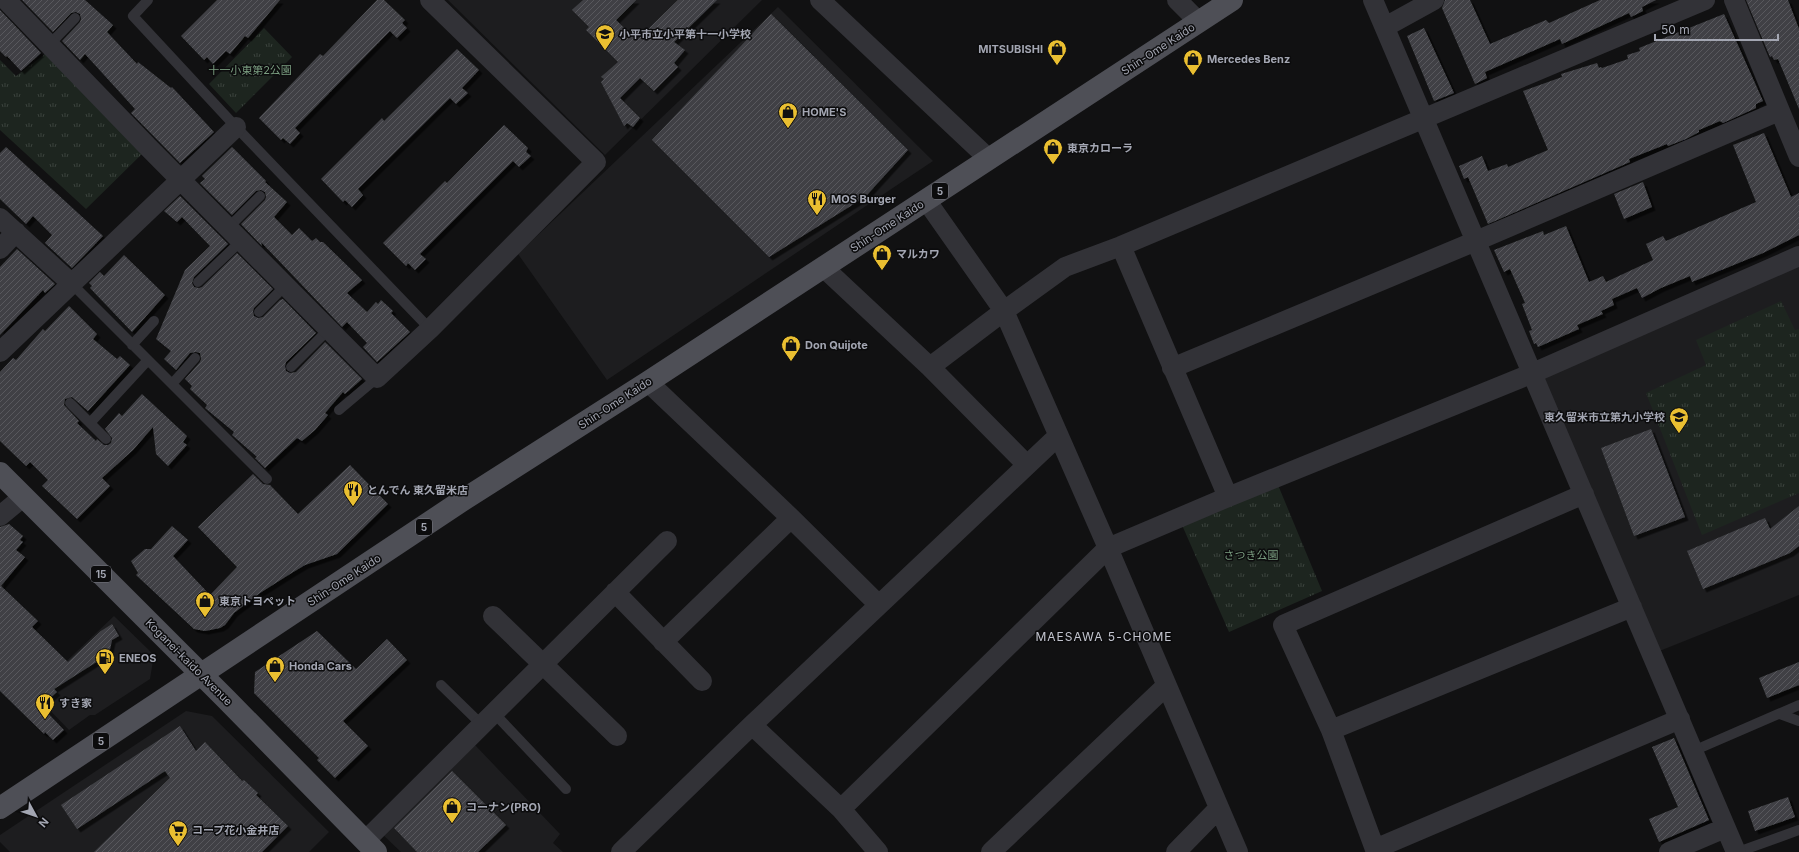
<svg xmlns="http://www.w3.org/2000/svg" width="1799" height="852" viewBox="0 0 1799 852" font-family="Inter,'Noto Sans JP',sans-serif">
	<defs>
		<pattern id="grass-tufts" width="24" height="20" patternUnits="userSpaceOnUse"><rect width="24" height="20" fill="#1d251f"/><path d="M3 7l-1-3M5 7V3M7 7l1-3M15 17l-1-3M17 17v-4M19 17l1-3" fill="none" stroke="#3b423d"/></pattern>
		<pattern id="building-hatch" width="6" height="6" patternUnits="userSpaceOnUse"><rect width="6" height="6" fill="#404145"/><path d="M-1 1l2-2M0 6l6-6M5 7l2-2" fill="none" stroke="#58595d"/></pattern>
		<filter id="shadow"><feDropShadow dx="3.5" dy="3.5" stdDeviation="0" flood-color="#0009"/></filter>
	</defs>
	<rect width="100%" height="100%" fill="#111112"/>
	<!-- built -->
	<path fill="#1d1d1f" d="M448,0H762L605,155Z
		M778,7L933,161L607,380L518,254Z
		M1799,265V595L1652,654L1533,373Z
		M114,616L154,655L150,679L95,715H90L69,730L33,693Z
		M186,711L212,716L329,832L309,852H10L0,842V835Z
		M475,745L560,834L553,843L563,852H401L381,833Z"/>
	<!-- grass -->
	<path fill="url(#grass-tufts)" d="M264,28L292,57L236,113L209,84Z
		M49,51L144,152L86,209L0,130V60L16,76Z
		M1781,301L1795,330L1799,329V493L1702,535L1646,393L1706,365L1696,340Z
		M1278,485L1322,591L1229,632L1182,525Z"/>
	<!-- building -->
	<path fill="url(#building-hatch)" filter="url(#shadow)" d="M22,0H85L113,25L107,32L137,64L138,62L171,88L172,87L214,132L180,163L131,113L135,109L85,54L80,60L62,41L80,22L81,19L80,14L76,12L71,13L53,32Z
		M217,0H280L248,38L245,36L230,54L226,51L213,64L207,57L204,60L181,36Z
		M377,0H384L405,20L402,23L407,28L397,38L390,31L295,128L300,133L290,144L283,138L281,140L259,118L320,54L323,56Z
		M583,0H636L616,20L637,40L678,0H717L674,42L685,50L674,63L678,67L654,91L640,78L620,98L640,118L633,127L627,123L624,126L601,82L604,79L601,77L618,62L586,30L589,27L572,10Z
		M1445,0H1470L1490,44L1546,20L1549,23L1600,0H1656L1642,7L1643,11L1631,17L1629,13L1562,44L1560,39L1485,72L1487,78L1475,84L1442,8Z
		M1746,0H1788L1799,29V109L1778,59L1774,60L1772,56L1770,57Z
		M0,10L41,53L21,71L7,56L6,57L0,51Z
		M771,14L908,150L865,197L769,257L652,140Z
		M1724,14L1763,101L1756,104V108L1723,123L1720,121L1699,130V132L1686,139L1668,146L1667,144L1629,159L1630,162L1488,224L1468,177L1464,179L1459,166L1482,156L1488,171L1507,164L1508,167L1548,150L1523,91L1562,77L1561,74L1597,63L1599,68L1601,67L1602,68L1628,59L1627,55L1640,51L1639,48Z
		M1424,28L1454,93L1434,101L1407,36Z
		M457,49L479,70L462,88L468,93L456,104L450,98L358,189L363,195L352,207L345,200L343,202L321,179L382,118L384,121Z
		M504,125L528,148L526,152L531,156L519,167L513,161L420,254L426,259L415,270L408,263L406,266L383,243L445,181L447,183Z
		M1764,133L1791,197L1799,193V235L1763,253L1692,282L1690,276L1661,288L1642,298L1637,288L1612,299L1614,305L1601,311L1603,314L1577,325L1579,329L1538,347L1536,343L1534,344L1529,331L1532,330L1522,304L1525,303L1510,269L1504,272L1494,250L1543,231L1544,235L1566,226L1589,282L1603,276L1606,282L1653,260L1646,244L1663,236L1666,241L1756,202L1733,145Z
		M6,147L103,236L72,268L45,243L52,235L33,216L26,224L0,199V153Z
		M232,147L266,181L265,182L287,202L274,217L292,235L299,228L312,241L316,238L320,242H323L362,280L347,293L367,312L376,302L378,304L381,300L393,311L391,313L410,332L377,362L363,347L367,343L347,322L342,327L261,242L262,246L241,224L265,200L266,197L265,192L261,190L256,191L232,215L200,183L205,179L202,176Z
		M1643,182L1652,207L1624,219L1614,194Z
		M180,196L228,244L194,277L192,283L194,287L199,288L202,287L237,253L273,289L254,308L253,311L254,316L258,318L263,317L280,300L283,299L316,333L286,362L285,366L286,371L290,373L296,372L325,342L362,379L345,394L343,392L325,413L328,415L315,430L302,441L297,438L265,468L255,458L257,457L232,435L234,432L205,408L207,405L190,389L192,386L185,379L200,362L201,359L200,353L196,352L190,353L176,370L164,359L171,351L156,339L185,270L210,246L182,217L177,222L164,211Z
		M17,249L55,284L45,293L43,290L0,335V267Z
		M124,255L165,295L132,332L90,288L92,286L89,283L100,272L104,276Z
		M69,306L97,334L93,339L117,359L120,356L130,365L88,411L72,397L65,399L64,405L79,421L77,423L96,441L97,439L104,445H108L111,443L112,438L105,429L119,413L122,416L142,394L187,436L183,442L187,445L168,466L156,454L153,427L133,450L102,478L110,486L77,519L42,486L48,480L30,462L26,466L0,441V372L13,358L16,360L43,329L45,331Z
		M1651,429L1685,517L1634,536L1601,448Z
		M350,465L388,504L337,554L305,565L290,574L260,593L234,613L225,625L220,628L205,631L194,629L136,575L138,573L131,561L145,549H151L172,526L188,540L173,556L210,595L237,567L198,527L253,474L263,484L270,485L298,514Z
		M1799,506V546L1790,553L1703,589L1687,551L1765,518L1770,529Z
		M9,524L23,536L20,540L23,542L16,550L25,557L1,586L38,621L32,627L68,662L101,631L112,624L119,636L112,640L109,654L54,689L57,692L41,706L64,730L53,740L45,732L44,734L0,691V527Z
		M317,631L356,669L387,639L407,660L343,721L368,746L335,778L317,760L319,758L254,693L255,672Z
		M1799,662V685L1767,698L1759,678Z
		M180,726L196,751L205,742L242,781L244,780L258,793L256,795L288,826L262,852H94L170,778L165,771L77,829L61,805Z
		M1674,738L1709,820L1659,842L1649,819L1678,807L1652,747Z
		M452,771L506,825L478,852H417L394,828Z
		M1788,797L1795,817L1755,831L1748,811Z"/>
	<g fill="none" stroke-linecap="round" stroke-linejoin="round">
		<!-- lane -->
		<path stroke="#323237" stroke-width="10" d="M148,0L133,16L236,127L430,329
			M49,45L75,18
			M228,228L260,196
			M198,282L241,241
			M72,284L267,479
			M259,312L285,286
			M132,345L154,321
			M291,367L329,329
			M172,384L195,358
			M70,403L106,439
			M339,410L377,378
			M90,423L148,360
			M441,685L482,725
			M494,713L566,789
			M1780,714L1799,721
			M1693,751L1799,705
			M1738,852L1799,830"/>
		<!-- street -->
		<path stroke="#323237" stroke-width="20" d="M6,0L149,148L377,378L430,329L596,162L430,0
			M820,0L989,159
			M1177,0L1199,22
			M1373,0L1736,852
			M1734,0L1799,157
			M1385,27L1434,0
			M926,200L1004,311L1108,548L1238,852
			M0,218L72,284
			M1121,246L1228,497
			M0,249L16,232
			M823,267L930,367L1027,465
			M0,352L236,127
			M930,367L1004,311L1065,267L1121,246L1705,0
			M1172,368L1476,241L1779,111
			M648,382L791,518L879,605
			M0,516L23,497
			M615,592L702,681
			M493,616L617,736
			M663,642L791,518
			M752,725L841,809L878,852
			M1331,730L1632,607
			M841,809L1108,548L1228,497L1533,373L1799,256
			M365,841L667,541
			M1375,849L1680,719
			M621,852L752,725L1058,436
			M991,852L1166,686
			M1176,852L1219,808
			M1376,852L1331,730L1283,625L1584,494
			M1669,852L1725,828"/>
		<!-- primary -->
		<path stroke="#4e4f56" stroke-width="22" d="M0,473L226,699L376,852
			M0,808L460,502L648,382L1232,0"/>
	</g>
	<!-- icons -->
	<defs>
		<symbol id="school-pin" viewBox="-11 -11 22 30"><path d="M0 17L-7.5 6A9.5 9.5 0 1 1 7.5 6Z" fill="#eabf31" stroke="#0c0c0d"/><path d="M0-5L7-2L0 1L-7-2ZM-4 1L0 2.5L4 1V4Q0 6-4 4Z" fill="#111"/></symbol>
		<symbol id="shop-pin" viewBox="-11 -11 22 30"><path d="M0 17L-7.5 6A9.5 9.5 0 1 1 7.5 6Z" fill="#eabf31" stroke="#0c0c0d"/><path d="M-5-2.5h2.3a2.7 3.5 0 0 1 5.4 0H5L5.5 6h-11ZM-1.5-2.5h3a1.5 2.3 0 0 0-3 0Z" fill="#111"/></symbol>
		<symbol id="restaurant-pin" viewBox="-11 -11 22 30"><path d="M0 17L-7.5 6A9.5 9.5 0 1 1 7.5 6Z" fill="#eabf31" stroke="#0c0c0d"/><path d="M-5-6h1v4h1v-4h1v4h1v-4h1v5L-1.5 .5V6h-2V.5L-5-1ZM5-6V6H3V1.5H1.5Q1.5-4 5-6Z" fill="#111"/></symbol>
		<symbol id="fuel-pin" viewBox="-11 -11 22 30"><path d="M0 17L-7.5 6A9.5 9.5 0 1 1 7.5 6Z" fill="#eabf31" stroke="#0c0c0d"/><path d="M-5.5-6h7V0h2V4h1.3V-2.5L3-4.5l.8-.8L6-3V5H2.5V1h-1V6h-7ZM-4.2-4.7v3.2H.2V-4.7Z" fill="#111"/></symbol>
		<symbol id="supermarket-pin" viewBox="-11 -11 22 30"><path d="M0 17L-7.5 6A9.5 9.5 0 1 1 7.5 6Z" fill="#eabf31" stroke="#0c0c0d"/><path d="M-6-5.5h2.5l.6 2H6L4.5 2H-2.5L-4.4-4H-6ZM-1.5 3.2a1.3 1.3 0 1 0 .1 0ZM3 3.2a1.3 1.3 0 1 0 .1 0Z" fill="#111"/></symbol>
	</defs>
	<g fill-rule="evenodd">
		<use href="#school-pin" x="594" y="23" width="22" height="30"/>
		<use href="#shop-pin" x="1046" y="38" width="22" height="30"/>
		<use href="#shop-pin" x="1182" y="48" width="22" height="30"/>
		<use href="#shop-pin" x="777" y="101" width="22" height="30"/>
		<use href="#shop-pin" x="1042" y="137" width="22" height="30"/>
		<use href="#restaurant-pin" x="806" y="188" width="22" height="30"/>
		<use href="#shop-pin" x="871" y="243" width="22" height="30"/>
		<use href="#shop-pin" x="780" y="334" width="22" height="30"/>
		<use href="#school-pin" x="1668" y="406" width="22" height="30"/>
		<use href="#restaurant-pin" x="342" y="479" width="22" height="30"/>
		<use href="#shop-pin" x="194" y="590" width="22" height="30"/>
		<use href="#fuel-pin" x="94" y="647" width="22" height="30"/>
		<use href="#shop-pin" x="264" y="655" width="22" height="30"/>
		<use href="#restaurant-pin" x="34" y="692" width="22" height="30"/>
		<use href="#shop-pin" x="441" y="796" width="22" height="30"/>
		<use href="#supermarket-pin" x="167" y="819" width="22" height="30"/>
	</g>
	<g text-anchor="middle" stroke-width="3" stroke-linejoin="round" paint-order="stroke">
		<!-- shield labels -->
		<g fill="#0c0c0d" stroke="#767880" stroke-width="1">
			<rect x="932" y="183" width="16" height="16" rx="3"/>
			<rect x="416" y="519" width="16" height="16" rx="3"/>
			<rect x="91" y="566" width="20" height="16" rx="3"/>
			<rect x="93" y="733" width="16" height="16" rx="3"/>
		</g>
		<g font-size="10" font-weight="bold" fill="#a3a6b2">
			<text x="940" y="195">5</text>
			<text x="424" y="531">5</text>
			<text x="101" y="578">15</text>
			<text x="101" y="745">5</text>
		</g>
		<!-- poi labels -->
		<g font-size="11" font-weight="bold" fill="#a3a6b2" stroke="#0c0c0d" text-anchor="start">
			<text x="619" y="38">小平市立小平第十一小学校</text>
			<text x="1043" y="53" text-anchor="end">MITSUBISHI</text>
			<text x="1207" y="63">Mercedes Benz</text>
			<text x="802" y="116">HOME'S</text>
			<text x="1067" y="152">東京カローラ</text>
			<text x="831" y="203">MOS Burger</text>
			<text x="896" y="258">マルカワ</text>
			<text x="805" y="349">Don Quijote</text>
			<text x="1665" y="421" text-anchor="end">東久留米市立第九小学校</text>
			<text x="367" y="494">とんでん 東久留米店</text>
			<text x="219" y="605">東京トヨペット</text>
			<text x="119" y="662">ENEOS</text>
			<text x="289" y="670">Honda Cars</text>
			<text x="59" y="707">すき家</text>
			<text x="466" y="811">コーナン(PRO)</text>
			<text x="192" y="834">コープ花小金井店</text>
		</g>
		<!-- street labels -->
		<g font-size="11" fill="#a3a6b2" stroke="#0c0c0d">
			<text transform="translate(1158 49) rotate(-33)" y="4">Shin-Ome Kaido</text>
			<text transform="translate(887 226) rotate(-33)" y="4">Shin-Ome Kaido</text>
			<text transform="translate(615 403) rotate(-33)" y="4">Shin-Ome Kaido</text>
			<text transform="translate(344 580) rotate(-33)" y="4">Shin-Ome Kaido</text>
			<text transform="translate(189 662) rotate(45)" y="4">Koganei-kaido Avenue</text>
		</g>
		<!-- park labels -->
		<g font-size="11" fill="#7a9d80" stroke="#0c0c0d">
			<text x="250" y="74">十一小東第2公園</text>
			<text x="1251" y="559">さつき公園</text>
		</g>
		<!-- neighbourhood labels -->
		<g font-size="12" letter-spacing="1" fill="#c3c5cf" stroke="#0c0c0d">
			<text x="1104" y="641">MAESAWA 5-CHOME</text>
		</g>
	</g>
	<!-- north arrow -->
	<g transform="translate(36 816) rotate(130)" stroke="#0c0c0d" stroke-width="3" paint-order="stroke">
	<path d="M0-3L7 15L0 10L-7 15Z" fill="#a3a6b2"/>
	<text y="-6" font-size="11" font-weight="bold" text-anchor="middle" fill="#a3a6b2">N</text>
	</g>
	<!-- scale -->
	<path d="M1655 34v6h123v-6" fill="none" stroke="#a3a6b2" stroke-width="2"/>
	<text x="1661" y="34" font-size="12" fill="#a3a6b2" stroke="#0c0c0d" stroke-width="3" paint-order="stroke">50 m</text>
</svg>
